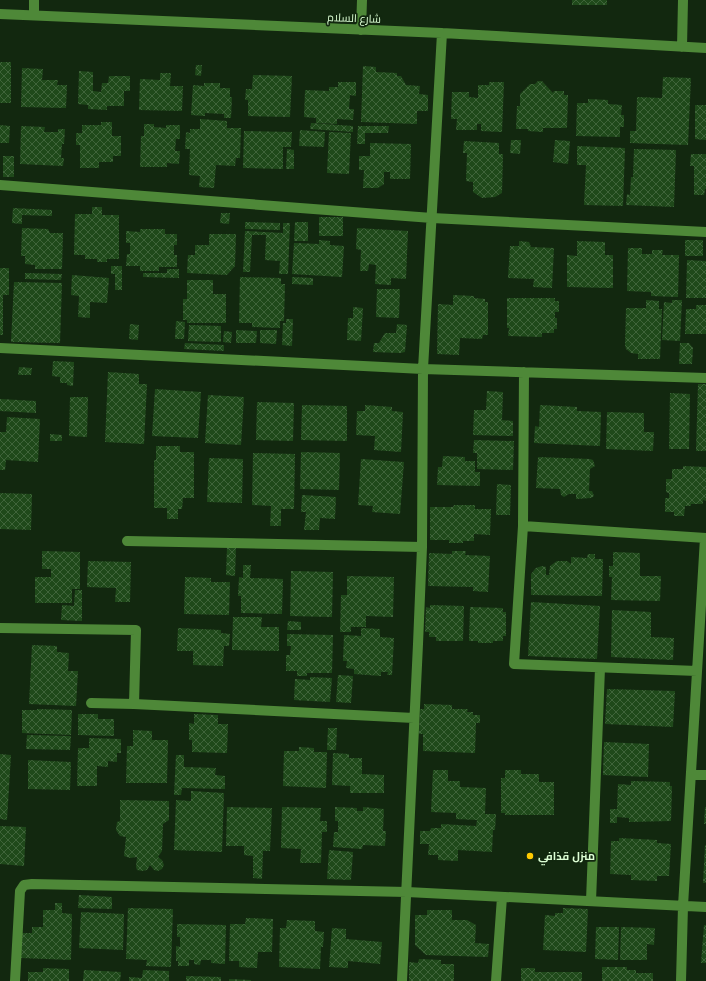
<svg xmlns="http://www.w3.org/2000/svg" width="706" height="981" viewBox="0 0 706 981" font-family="Montserrat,Cairo,sans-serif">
	<defs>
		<pattern id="building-cross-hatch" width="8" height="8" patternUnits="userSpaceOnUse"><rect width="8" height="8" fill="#1f491a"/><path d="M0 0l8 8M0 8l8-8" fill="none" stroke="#3f643a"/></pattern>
	</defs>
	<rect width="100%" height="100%" fill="#12280f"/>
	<!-- building -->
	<path fill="url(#building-cross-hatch)" d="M572,0H607V5H572Z
		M0,62H11V103H0Z
		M196,65H202L201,76L195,75Z
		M363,66L376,67V72L397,73V76H401L406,85L420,86L419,94L428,95V111H417V124L361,122Z
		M22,68L43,69L42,80H58L57,85H67L66,108L21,107Z
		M79,71L93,72V91L101,92L102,83H108L109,76H130V91H124V106H107V110L88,109V105L78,104Z
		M160,73H171L170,86H183L182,111L139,110L140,79L160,80Z
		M253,75L292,76L290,117L248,116V100H245L246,89H252Z
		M663,77L691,78L688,145L630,143V131H636L637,97L662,98Z
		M538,81H542L553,93L554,91H564V95H568L567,128H543V132L528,131V129H516L517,106H520V94L530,84H535Z
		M338,82H356V96L350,95L349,109H354L353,120L337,119V124L316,123V118L304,117L305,90L329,91V87H338Z
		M489,82H504L502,132L481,131V124H477V130H456L457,119H451L452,92H469V97L478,98V85H489Z
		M204,83H220V88H230V97H232L231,118H224V114L205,113V116L191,115L193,85L204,86Z
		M588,99L608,100V104L622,105L621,115H624V127H620V137L576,136L577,103H588Z
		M695,105H706V140L695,139Z
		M200,119L227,121V128H241L240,158H236L235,166L216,165L214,188L199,187L200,176L189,175L190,149H185L186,132L190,133V129H200Z
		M101,122H112V136H121V156H113V162H99V168H80V145H76V133H82V125H101Z
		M311,123L353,126V132L310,129Z
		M144,124H154V127L166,128V125H180V139H176L175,151H180L179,164L167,163V167H140L141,136H144Z
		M0,125L10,126L9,143H0Z
		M21,126L45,127L44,132H58V129H65L64,144H62L61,158H64L63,166L20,164Z
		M358,126H389L388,133H365V144H357Z
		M300,130L325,132L324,147L299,146Z
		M244,131L292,132L291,147H283V169L243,168Z
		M329,132L351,133L349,174L327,173Z
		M511,140H521L520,154L510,153Z
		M555,140L570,141L568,164L553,162Z
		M464,141L499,143V154H503L502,193L495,197L482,198L473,192V182L466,181L467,153H463Z
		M370,143L411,144L410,179H390V172H384V184L378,188H363L364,170H359V156H370Z
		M577,146L625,148L623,206L584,205L586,165H577Z
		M287,149L294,150V169H286Z
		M634,149L676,150L674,207L626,205L627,194L630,195L631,177H633Z
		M691,154H706V189H705L704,195H694V166H690Z
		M3,156H14V177H3Z
		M92,207H102V215H119V259H107V262H97V259H85V255H74L75,214H92Z
		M13,208L52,210V216L22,215V224L12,223Z
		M221,213H230L229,224L220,223Z
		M319,217H343V236H319Z
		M245,222L280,223V230L245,229Z
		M295,222H308V241H294Z
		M283,223H290L288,274H279L280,261L265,260L266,235H252L250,272H243L245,231L283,233Z
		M22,228L48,229L50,233H63L62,269H35V265L25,264V256H21Z
		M357,228L408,231L406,279L391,278V285L375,284L376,265L369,264L368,271H360L361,250L356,249Z
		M140,229H165V234H177V245H174V255H177V267H159V271H140V266H126L127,254H130V243H126V231L140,232Z
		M209,234H236L235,266L227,275L187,273L188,255H195V245H209Z
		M319,240L330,241V245L344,246L342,277L292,274L294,243L319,244Z
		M685,240H703V256H685Z
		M519,241L529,242L531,247L554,248L552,288L533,287L534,279L508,278L510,246H519Z
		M577,241L605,242V255H613V288L567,287V255L577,256Z
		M628,248H642V254H652V250H663L662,255H679L678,297L651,296V292L627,291Z
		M687,260L706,261V298H686Z
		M111,266H122V290H115V274H111Z
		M0,268H9V295H3V335H0Z
		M167,269H179V278L143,277V273H167Z
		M25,273L62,274L61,280L25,279Z
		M72,275L109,278L107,303L90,302V318L78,317L79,296L71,295Z
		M240,277L281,278V284H285L284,321H280V328L252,327V323H239Z
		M292,277L313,278V285L292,284Z
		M187,280H213V294H226V323H187V320H183V299H187Z
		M14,282L62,283L60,343L11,342Z
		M377,289H400L399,318L376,317Z
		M453,295L474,296V298L485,299V302H488V335H483L482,339L460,338L459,355L437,354L438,304L453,305Z
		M507,298H555V301H559V312H555V318H557V329H554V333H542V337L508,336L509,328H507Z
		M646,300L659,301V309H662L660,359H638V354L631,353L626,349L625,345L626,308H646Z
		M672,300H682L680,341L662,340L664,302L672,303Z
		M696,305H706V334H685L686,309H696Z
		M353,307L363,308L361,341L347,340L348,318H353Z
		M286,319H293L292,346L282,345L283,323H286Z
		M176,321L185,322L184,339H175Z
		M130,324L139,325L138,340L129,339Z
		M397,324L407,325L405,352L400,353L373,352L374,343H379L385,333H396Z
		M189,325L221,326V342L188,341Z
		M236,330L257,331L256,343H236Z
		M260,330H277L276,344L260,343Z
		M224,331L232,332L231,343L223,342Z
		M185,343L224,345V351L184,349Z
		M680,343H689L693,348L692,364H679Z
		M53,361L74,362L73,386L67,385V383H60V377L52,376Z
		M19,367L32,368L31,375H18Z
		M108,372L139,374V384H147L144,444L105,442Z
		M698,384H706V451H696Z
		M155,389L201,392L198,438L152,436Z
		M487,391L503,392L502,420L513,421V436L473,435L474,410H486Z
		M670,393L690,394L689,449H669Z
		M208,395L244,397L241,445L205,443Z
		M70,397H88L87,437L69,436Z
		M0,399L36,401V413L0,411Z
		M257,402L294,403L293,441L256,440Z
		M302,405L347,406V441L301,440Z
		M365,405L392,407V411L403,412L401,452L374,450L375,436L356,435L357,411H365Z
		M540,405L577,407V411L601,412L600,446L534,443L535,426L539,427Z
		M607,412L644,413V432H654L653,451L606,449Z
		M7,417L40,419L38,462L6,460L5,470H0V432H6Z
		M50,434L62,435V441H50Z
		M474,440L514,441L513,470L477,469V453H473Z
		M156,446H180V452H194V498H183L182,509H178V519H167V508H154V460H156Z
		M301,452L340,453L339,490L300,489Z
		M253,453L295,454L294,509H281V526H270L271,506L252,505Z
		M443,456L465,457V461H475V472H480V486L437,485L438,467H442Z
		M538,457L590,459L593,460L595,466L590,469L589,491H592L594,496L591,498L576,499V494H569L564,497L561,495L560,489L536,488Z
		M209,458L243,459L242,503L207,502Z
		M361,459L404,462L400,514L372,512L373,506L358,505Z
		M683,466L706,467V501L703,500V504H691V506H685L684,516H674V512H665V498H669V493L666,492V479H672V469H683Z
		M497,484L511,485L510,515H496Z
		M0,493L32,494L31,530L0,529Z
		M302,495L336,497L335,519L320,518L319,530H304L306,512H301Z
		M454,505H475V509H491L490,535L474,534V541H463V543H449V540H430V507H453Z
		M227,547L236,548L235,576L226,575Z
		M42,551L80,552V589H72V603H35V577H51V569H42Z
		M452,551H466L465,555L490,556L488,592L473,591V587L428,586L429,553L452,554Z
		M613,552L640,553V576H661L660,601L611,600L612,577H609V566H613Z
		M588,554H595V559H603L602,596L531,595V574L536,568L542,566L546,567V575H549L550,566L557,561H567L571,564V557L587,558Z
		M88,561L131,562L130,602H115L116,588L87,587Z
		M243,565H251L250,578L283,579L282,614L241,613V596H238L239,577L243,578Z
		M291,571L333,572L332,617L290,616Z
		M347,576L394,577L393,617L366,616V627H351V632H340L341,595H347Z
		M185,577L211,578V582H230L229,615L184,614Z
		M75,590H82V621L61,620L62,605L74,606Z
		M531,602L600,606L597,659L528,656Z
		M430,605L464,606L463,641H436V637H429V632H425L426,607L430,608Z
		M470,607L503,608V612H506V636H503V641H493V643H478V641H469Z
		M612,610L651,612V637L674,638L673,660L611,657Z
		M233,617H262L261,627H279V651L232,650Z
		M288,621L301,622V630H287Z
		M178,628L221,630V633L230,634L229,646H224L223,666L193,665V651H177Z
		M361,628L380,629V637L394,638L392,675H387L388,672H381V676L354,674V669L346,668L347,661H343L344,635L361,636Z
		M287,634L333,635L332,673H307V676H297V671H286V655H290L291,646H287Z
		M32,645L57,646V652L69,653L68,671H78L76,706L29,704Z
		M338,675L353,676L351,703L336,702Z
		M310,677L332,678L330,702L294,700L295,679L310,680Z
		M607,689L675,691L673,727L605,724Z
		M424,704L452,705V709H468L467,712H473V715H480V723H476L475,753L423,751V734H419L420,709H424Z
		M37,709L72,710L71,735L22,733V710H37Z
		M78,714H98V719H114V736L78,735Z
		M194,714L218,715V724H228L227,753L192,752V740H189V723L194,724Z
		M328,728H337L336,750H327Z
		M133,730L152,731V740H168L167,783H126L127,746H133Z
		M27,735L71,736L70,750L26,749Z
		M89,738L121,739V753H117V762L108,761V767L97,766V786H77L78,748H89Z
		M604,742L649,744L648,777L603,775Z
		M299,747L314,748V752H327L326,788L283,786L284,751H299Z
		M333,753L349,754V758H362V774L384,775V793H350V786L332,785Z
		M0,754L11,755L7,820L0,819Z
		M176,755H184V767L216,768L215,775L225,776V789L182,788L181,795H174Z
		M28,760L71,762L70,790L28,789Z
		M433,770H448V781H460V787L486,788L485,814H496L495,830H493L492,852L458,850V861L438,860V855H428L429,844H420V831H430L431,828H441V824L476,826L477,820L456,819V813L431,812Z
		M505,770H521V774H539V782H554V815H505V813H501V778H505Z
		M631,781L670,782V786H672L671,821L629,822V818L617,817V823H610V809H617L618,784L631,785Z
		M191,791L224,793L222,852L174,850L176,800L191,801Z
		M120,800L169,801V820L163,824L162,851L158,857L162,860L164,865L162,869L158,871L154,870L150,865L147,870L142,871L137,870L136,867L137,857L130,858L124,856L126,837L120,836L116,830L117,822L120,821Z
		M227,807L272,808L270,851H263L262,879L253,878V856L244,855V846H226Z
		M282,807L321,808L320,821H327V832H322L321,863H300L301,849L281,848Z
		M335,807L357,808V811H363V807L384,809L383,831H386L385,846L363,845L362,849L333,847L334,832H338V821H335Z
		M705,807H706V824H704Z
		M0,826L26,827L24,866L0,864Z
		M619,838L657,840V843L671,844L669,876H657V881L631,880V875L610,874L611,841H619Z
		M705,845H706V883H703Z
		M329,850L353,852L351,880L327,879Z
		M79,895L112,897V909L78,908Z
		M55,903H62V913L72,914L71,960L21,958V933H32V927H43V910H55Z
		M128,908L173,909L171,967L146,966L147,960L126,959Z
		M563,908L588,909L586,952L543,950L545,915L555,916V913H563Z
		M427,910H452V920H467L476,925L475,943L489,944L488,957L426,955L415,945V915H427Z
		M81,912L124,914L123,950L79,948Z
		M246,918L273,919L272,952H258L257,968L239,967V961H229L230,924H245Z
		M287,920L315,921V931L324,932L323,947H321L320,969L279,967L280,928H286Z
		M177,924L226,925L225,964L211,963V960H201L200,965L194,964V960H189V966H178V961H176V946L180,947V937H177Z
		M704,925H706V963H701Z
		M596,927H619L618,960L595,959Z
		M621,927L655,928L654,945L647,944V960H620Z
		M332,928L346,929V939L382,942L380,964L348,961V968L329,967Z
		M419,959L441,960V964H454V981H409V962L418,963Z
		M602,967H627V970H636V973H653V981H602Z
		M43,968L69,969V981H28V972H43Z
		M521,968H535V972H582V981H521Z
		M84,970L121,972L120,981H83Z
		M143,970L169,971V981H129V977L142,978Z
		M186,976L221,977V981H186Z
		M229,979L251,980V981H229Z"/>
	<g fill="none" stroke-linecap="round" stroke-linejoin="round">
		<!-- minor -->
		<path stroke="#4e8838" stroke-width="10" d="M0,14L442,33L706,48
			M34,15V0
			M361,30L362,0
			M682,47L683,0
			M0,185L432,218L706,232
			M0,348L423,369L706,378
			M524,372L523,526L514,664L697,671
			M523,526L706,538
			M127,541L422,547
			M0,628L136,630L134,704
			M91,703L134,704L414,718
			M691,775H706
			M591,901L600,668
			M15,981L20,891L24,885L32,884L407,892L706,907
			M402,981L418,644L422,547L423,369L442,33
			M496,981L502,897
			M681,981L683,906L705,538"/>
	</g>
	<!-- markers -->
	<circle fill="#ffcb01" stroke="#12280f" stroke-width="1.5" cx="530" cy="856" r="4"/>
	<g text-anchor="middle" stroke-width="3.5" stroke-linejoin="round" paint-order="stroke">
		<!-- street labels -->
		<g font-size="11" fill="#ddffd5" stroke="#12280f">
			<text transform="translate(354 18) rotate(2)" y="4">شارع السلام</text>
		</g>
		<!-- poi labels -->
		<g font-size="11" font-weight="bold" fill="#ddffd5" stroke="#12280f" text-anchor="start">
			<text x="538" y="860">منزل قذافي</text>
		</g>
	</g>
</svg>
